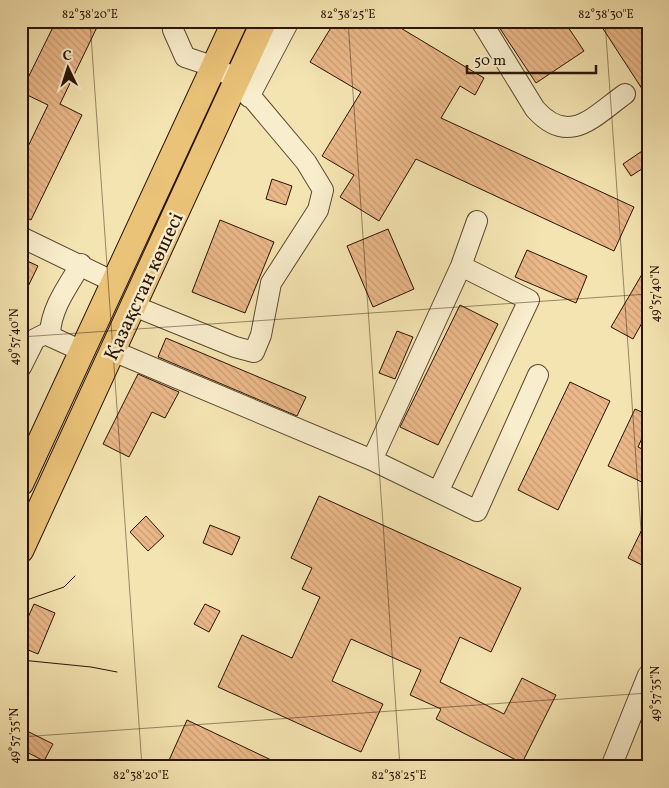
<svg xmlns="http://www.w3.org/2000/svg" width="669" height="788" viewBox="0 0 669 788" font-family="Vollkorn,serif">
	<defs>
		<pattern id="building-back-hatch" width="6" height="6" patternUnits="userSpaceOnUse" patternTransform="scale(1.25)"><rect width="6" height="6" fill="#ebb889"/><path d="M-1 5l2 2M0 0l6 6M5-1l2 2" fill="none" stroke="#ca9d75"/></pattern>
	</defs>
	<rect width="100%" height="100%" fill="#f4e4b1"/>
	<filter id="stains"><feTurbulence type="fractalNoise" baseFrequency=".004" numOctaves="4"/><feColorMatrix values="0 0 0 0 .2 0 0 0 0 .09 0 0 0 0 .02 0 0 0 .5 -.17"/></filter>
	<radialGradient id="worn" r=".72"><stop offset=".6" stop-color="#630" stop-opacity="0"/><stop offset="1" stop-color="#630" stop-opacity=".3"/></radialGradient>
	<!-- building -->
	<path fill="url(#building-back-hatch)" stroke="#291405" d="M56,21H100L60,104L82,115L31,220L21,215V161L48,105L21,92Z
		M335,21H389L484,78L475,95L460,86L441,118L634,207L614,251L416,159L379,221L340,197L354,175L322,156L361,92L310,62Z
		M495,21H564L584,51L536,83Z
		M598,21H648V98Z
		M648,147V165L631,176L623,164Z
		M272,179L292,186L286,205L266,199Z
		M220,220L274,242L245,313L192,292Z
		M388,229L414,289L373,307L347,246Z
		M527,250L587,276L576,303L515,277Z
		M21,258L38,266L21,301Z
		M648,264V312L633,339L611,327Z
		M460,305L498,324L438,445L400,427Z
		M397,331L413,337L395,379L379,373Z
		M166,338L306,397L297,416L158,357Z
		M138,374L179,392L165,418L152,412L129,457L103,444Z
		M570,382L610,401L558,510L518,490Z
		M635,409L648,415V425L638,447L648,452V485L608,466Z
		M319,496L521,588L491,652L460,637L440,682L504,714L522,678L556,695L522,763L436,719L441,709L410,695L421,670L351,639L332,681L383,704L361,752L218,687L242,635L292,658L320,597L302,589L312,568L291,558Z
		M146,516L164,536L148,551L130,532Z
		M648,517V568L628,558Z
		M210,525L240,537L232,555L203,543Z
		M34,604L55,613L38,654L21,647V633Z
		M205,604L220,611L209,632L194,624Z
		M187,720L286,767H166Z
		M25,730L53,744L44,761L21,749V738Z"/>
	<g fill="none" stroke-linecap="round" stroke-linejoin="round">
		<defs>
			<path id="minor" d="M481,21L535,109C569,147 593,117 625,94
				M249,97L289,21
				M21,237L114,282
				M461,266L477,221
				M134,306L235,347L254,352L261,335L271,283L318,210L323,190L306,162L237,80L215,67L185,57L173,30L172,21
				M50,334C51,308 68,286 81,264
				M113,351L372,460L461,266L529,300L438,492L372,460
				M21,367L35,339L45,334L82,351
				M438,492L477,511L538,375
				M611,767L648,675"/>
			<path id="major" d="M21,483L235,21
				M21,550L264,21"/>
		</defs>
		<!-- minor casing -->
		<use href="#minor" stroke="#5c4830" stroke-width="22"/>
		<!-- major casing -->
		<use href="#major" stroke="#291405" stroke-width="27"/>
		<!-- minor -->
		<use href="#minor" stroke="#f8edcc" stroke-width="20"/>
		<!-- major -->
		<use href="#major" stroke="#eac278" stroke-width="25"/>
		<!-- tram -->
		<path stroke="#291405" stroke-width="1" d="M21,602L64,587L75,576
			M21,660L91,667L117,672"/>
	</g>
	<!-- ticks -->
	<path fill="none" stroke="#291405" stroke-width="1" stroke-opacity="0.45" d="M90,21L142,767M348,21L400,767M605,21L648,629M21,337L648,294M21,737L648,693"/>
	<g text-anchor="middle" stroke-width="5" stroke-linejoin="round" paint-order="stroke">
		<!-- street labels -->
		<g font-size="20" fill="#291405" stroke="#f8edcc">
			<text transform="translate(143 286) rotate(-65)" y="7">Қазақстан көшесі</text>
		</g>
	</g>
	<!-- margin -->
	<rect width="669" height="788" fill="none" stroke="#f4e4b1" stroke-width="55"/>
	<!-- north arrow -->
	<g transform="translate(68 68) rotate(356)" stroke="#f8edcc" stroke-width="4" paint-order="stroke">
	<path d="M0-4L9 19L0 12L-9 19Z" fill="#291405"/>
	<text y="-8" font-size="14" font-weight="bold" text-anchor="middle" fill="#291405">С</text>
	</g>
	<!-- scale -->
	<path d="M467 65v8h129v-8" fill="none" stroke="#291405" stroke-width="2.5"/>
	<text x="474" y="65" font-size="15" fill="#291405" stroke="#f8edcc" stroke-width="4" paint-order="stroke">50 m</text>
	<rect x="28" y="28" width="614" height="732" fill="none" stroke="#291405" stroke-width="2"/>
	<g font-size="12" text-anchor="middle" fill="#291405">
		<text x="90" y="18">82°38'20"E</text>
		<text x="348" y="18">82°38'25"E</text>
		<text x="606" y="18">82°38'30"E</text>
		<text transform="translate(655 294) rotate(-90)" y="4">49°57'40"N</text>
		<text transform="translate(14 337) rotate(-90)" y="4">49°57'40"N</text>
		<text transform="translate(655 694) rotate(-90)" y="4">49°57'35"N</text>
		<text transform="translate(14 736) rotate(-90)" y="4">49°57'35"N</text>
		<text x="141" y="779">82°38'20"E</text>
		<text x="399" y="779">82°38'25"E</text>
	</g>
	<rect width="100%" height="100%" filter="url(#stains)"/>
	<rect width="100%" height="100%" fill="url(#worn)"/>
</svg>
